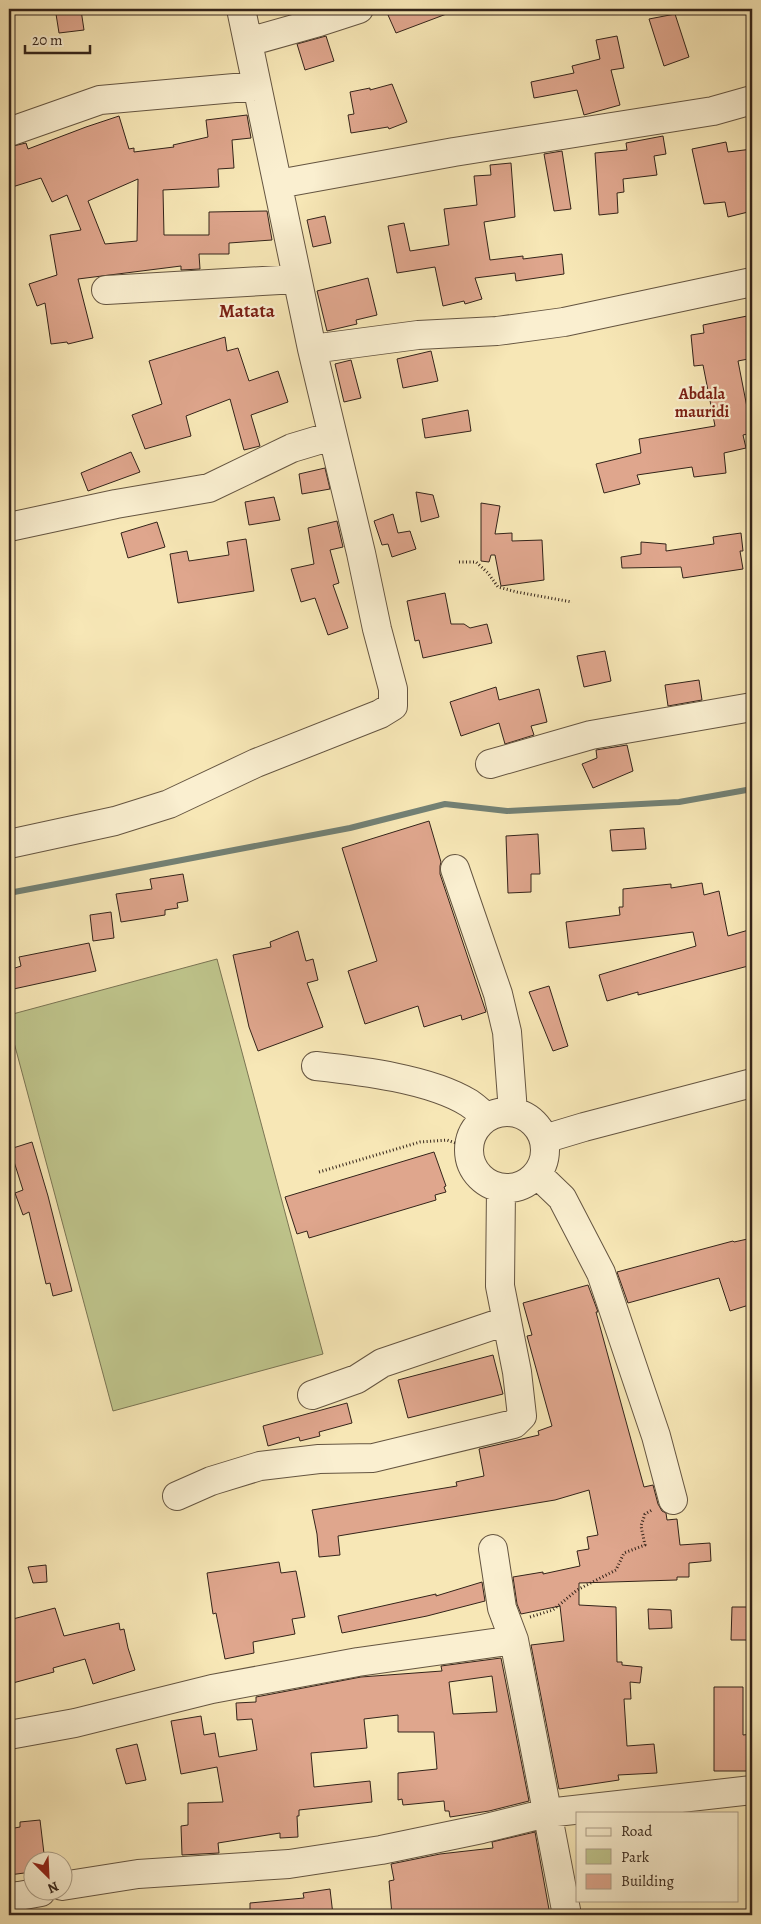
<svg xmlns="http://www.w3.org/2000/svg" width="761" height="1924" viewBox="0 0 761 1924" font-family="Alegreya,serif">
	<rect width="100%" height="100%" fill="#f7e7b6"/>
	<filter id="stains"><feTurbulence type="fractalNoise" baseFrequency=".004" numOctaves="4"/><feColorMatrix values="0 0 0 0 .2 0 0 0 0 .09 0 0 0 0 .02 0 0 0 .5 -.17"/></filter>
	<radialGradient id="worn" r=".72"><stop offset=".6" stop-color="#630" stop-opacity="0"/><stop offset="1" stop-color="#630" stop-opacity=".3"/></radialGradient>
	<!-- green -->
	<path fill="#bfc58c" stroke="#7a7453" d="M217,959L323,1354L113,1411L9,1024V1015Z"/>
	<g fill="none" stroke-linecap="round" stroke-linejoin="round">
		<!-- stream -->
		<path stroke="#738175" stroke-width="6" d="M9,893L350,828L445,804L507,811L679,802L752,789"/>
	</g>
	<!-- building -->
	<path fill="#dfa68d" stroke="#34241a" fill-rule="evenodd" d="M402,9H456L457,10L396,33L388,15Z
		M81,10L84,30L59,33L56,14Z
		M675,14L689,57L664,66L649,19Z
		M326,36L334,61L305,70L297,44Z
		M617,36L624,68L611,70L620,105L584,115L577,90L534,98L531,82L574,73L572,66L600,59L596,40Z
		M392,84L407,122L389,129L388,127L351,133L348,115L354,114L350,92L370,88V90Z
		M247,115L251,138L232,140L234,168L218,169L219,187L163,190L164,235H209V212L267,211L272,240L229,243V254H199L200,269L181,270V266L78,279L93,338L68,344L67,342L51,344L45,303L37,306L29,284L57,275L50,235L81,230L67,195L52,202L41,178L9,188V147L26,143L28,149L86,127L119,116L129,149L134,148V152L174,147L173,145L208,137L206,120ZM138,179L137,241L105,244L88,201Z
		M663,136L666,154L654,156L657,175L623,179L624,192L617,193L618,213L599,215L595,153L627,150L626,143Z
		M726,142L728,152L752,149V211L728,217L725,202L704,204L692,149Z
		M562,151L571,209L554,211L544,154Z
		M511,163L515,217L484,222L490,260L523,256V259L562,254L564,274L516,281L515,273L475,278L482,299L465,304L464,301L443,306L435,267L397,273L388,226L404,223L410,251L449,245L444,209L477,205L474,176L491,175L490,165Z
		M325,216L331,243L313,247L307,220Z
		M368,278L377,315L356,320L357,324L327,331L317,291Z
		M752,315V348L747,350L748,359L738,361L752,433L743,435L746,448L724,453L726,473L694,477L692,467L637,475L640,484L604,493L596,464L641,453L639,439L715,426L703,365L694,366L691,335L704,333L703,325Z
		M225,337L227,351L238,348L249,381L278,371L288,402L251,415L260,446L244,450L230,399L186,416L191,436L145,449L132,415L162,404L149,361Z
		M431,351L438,381L403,388L397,359Z
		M351,360L361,398L344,402L335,364Z
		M468,410L471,431L425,438L422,419Z
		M131,452L140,472L88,491L81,473Z
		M325,468L330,489L302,494L299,474Z
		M416,492L433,495L439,517L421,522Z
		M274,497L280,520L249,525L245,502Z
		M481,503L500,506L495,534L512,533V541L542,540L544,580L501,586L495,555H491L489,562L481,561Z
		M393,514L398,533L410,531L416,549L392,557L388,544L382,545L374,521Z
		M337,521L343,547L330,550L339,583L333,585L348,628L328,635L315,598L301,602L291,569L314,564L308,528Z
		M157,522L165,547L128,558L121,533Z
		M741,533L743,551H740L743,569L683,578L681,567L622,568L621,557L641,554V542L666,544V551L714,544L713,537Z
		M246,539L254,591L178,603L170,554L187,551L189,561L229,555L227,542Z
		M445,593L451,624H464L470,628L487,624L492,643L423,658L419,640L415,641L407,601Z
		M605,651L611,681L584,687L577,656Z
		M699,680L702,700L668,706L665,685Z
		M496,687L499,700L539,689L547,722L531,726L534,735L505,744L499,723L461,736L450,702Z
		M627,745L633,771L593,788L582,764L597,758L596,750Z
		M429,821L441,862L440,866V874L486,1012L462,1020L461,1015L424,1027L418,1006L365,1024L348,971L377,961L342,848Z
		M644,828L646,849L612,851L610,830Z
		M538,834L540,874H531V892L508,893L506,836Z
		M183,874L188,901L177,903L178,908L165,910V915L121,922L116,894L152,889L150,879Z
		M702,883L704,895L719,891L728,936L752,929V965L638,995V992L607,1001L599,975L696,946L693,932L569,948L566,922L620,915L619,907H623V889L671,884V888Z
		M111,912L114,938L93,941L90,915Z
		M298,931L306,961L313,959L318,980L307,983L323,1027L258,1051L249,1027L233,955L271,947L270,942Z
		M89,943L96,971L9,990V970L21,966L19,957Z
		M549,986L568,1046L553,1051L529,992Z
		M32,1142L48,1196L72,1291L53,1296L50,1283L46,1284L29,1212L23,1215L15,1193L23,1190L10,1149Z
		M434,1152L446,1186L444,1187L446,1192L435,1195L436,1200L309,1238L307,1231L297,1234L285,1197Z
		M752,1238V1304L730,1311L719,1278L628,1303L617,1272L733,1241L734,1242Z
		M588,1285L598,1312H596L644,1487L653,1485L658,1504L662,1511L666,1513L667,1520L677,1519L680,1545L710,1543L711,1561L689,1563V1577H677V1580L579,1583V1605L616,1607L617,1662H622V1665L642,1667L640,1683L630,1682L631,1699H624L627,1746L654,1744L657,1773L618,1775L619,1780L559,1789L531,1645L564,1641L560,1606L521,1614L517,1604L513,1577L543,1572V1574L580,1566L577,1551L589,1549L587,1537L598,1535L589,1490L555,1500L338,1536L340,1555L319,1557L317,1534L312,1510L457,1486L456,1482L484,1476L479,1449L539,1435L538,1431L552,1426L527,1336L532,1335L523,1303Z
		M493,1355L503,1394L408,1418L398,1380Z
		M347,1403L352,1423L319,1432L320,1436L300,1441L299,1437L268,1446L263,1426Z
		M279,1562L281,1573L296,1571L305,1617L292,1619L295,1634L253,1642L254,1653L225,1659L216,1613L213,1614L207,1573Z
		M46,1565L47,1582L33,1583L28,1567Z
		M482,1582L485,1601L427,1616L342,1633L338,1616L436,1594V1596Z
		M732,1607H750V1617H752V1640H731Z
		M55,1608L64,1636L119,1623L120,1630L124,1629L128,1648L135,1670L93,1684L85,1659L53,1668L54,1672L9,1684V1620Z
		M648,1609L671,1610L672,1628L649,1629Z
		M501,1658L529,1801L489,1811L450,1817L449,1811H445L444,1801L403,1805L402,1799L398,1800V1773L437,1769L434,1732H398V1715L364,1719L367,1748L311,1753L314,1787L370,1781L372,1802L299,1810V1816H297L298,1837L280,1838V1833L218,1843L219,1853L182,1855L181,1826L188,1825V1803L223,1802L217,1767L181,1774L171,1721L201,1716L204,1735L215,1733L219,1757L257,1750L252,1719L237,1720L236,1703L256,1702V1697L361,1677L442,1671L441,1666ZM492,1676L497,1712L453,1714L449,1682Z
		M714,1687H743V1735L752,1734V1771H714Z
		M137,1744L146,1780L126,1784L116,1749Z
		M40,1820L45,1862H32V1872L9,1875V1829L20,1827V1822Z
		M535,1832L550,1915H392L389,1881L394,1880L391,1864L440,1854L493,1848L492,1842Z
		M330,1889L333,1915H250V1903L304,1898L303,1893Z"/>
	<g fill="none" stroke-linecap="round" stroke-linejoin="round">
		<defs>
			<path id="minor" d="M248,42L319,22L359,9
				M9,132L100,100L257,86
				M278,184L454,152L713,111L752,100
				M106,290L297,279
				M312,349L418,335L497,331L564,322L752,282
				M9,527L116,504L209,488L292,448L332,436
				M490,764L591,735L752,707
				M9,844L115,821L169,804L256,763L380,714L393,706V689L377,629L361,553L312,349L241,9
				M455,869L498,994L507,1032L513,1112
				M316,1066C362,1071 430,1079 469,1103C475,1107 481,1113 487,1117
				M469 1150a38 38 0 1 1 76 0a38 38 0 1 1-76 0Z
				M544,1139L584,1127L752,1083
				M537,1174L562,1198L601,1273L656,1436L673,1500
				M312,1395L357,1379L382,1363L506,1321
				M177,1496L211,1481L260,1466L319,1459L373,1458L514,1424L522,1416L517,1372L500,1286L501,1188
				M493,1549L502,1608L514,1640L567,1915
				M9,1735L75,1723L212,1689L358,1662L514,1640
				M62,1886L138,1874L289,1864L381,1850L482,1829L547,1813L752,1790
				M9,1897L19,1896L41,1892"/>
		</defs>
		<!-- minor casing -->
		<use href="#minor" stroke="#655541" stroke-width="30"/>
		<!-- path -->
		<path stroke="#34241a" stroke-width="3" stroke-dasharray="1 2.5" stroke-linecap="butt" d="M459,562H476L488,573L498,587L517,592L572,602
			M319,1172L420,1142L447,1140L469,1148
			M9,1239L12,1252
			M530,1617L553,1610L577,1590L616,1570L624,1553L645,1545L641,1526L645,1514L652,1510"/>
		<!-- minor -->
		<use href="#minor" stroke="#faefd0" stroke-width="28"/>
	</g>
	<g text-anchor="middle" stroke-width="4.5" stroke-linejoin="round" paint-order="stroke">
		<!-- quarter labels -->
		<g font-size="16" font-weight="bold" fill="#7a1f14" stroke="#faefd0">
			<text x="702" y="399">Abdala<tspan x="702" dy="18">mauridi</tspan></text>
		</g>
		<!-- district labels -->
		<g font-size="19" font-weight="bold" fill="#7a1f14" stroke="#faefd0">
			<text x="247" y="317">Matata</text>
		</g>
	</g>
	<!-- margin -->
	<rect width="761" height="1924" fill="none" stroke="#f7e7b6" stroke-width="30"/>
	<rect x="10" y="10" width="741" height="1904" fill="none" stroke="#34241a" stroke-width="2.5"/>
	<rect x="15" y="15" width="731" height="1894" fill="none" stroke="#34241a"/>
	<!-- legend -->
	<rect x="576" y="1812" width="162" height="90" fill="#faefd0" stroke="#ab9e87"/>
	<rect x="586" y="1828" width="25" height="8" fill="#faefd0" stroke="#ab9e87"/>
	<text x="621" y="1836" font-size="15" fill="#34241a">Road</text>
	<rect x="586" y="1849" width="25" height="15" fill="#bfc58c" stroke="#ab9e87"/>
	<text x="621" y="1862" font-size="15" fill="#34241a">Park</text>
	<rect x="586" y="1874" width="25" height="15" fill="#dfa68d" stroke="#ab9e87"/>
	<text x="621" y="1886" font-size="15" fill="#34241a">Building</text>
	<!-- north arrow -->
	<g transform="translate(48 1876) rotate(156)"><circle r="24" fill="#faefd0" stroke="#ab9e87"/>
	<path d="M0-4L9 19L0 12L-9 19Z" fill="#8f2418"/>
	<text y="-8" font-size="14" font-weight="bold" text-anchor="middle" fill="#34241a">N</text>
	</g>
	<!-- scale -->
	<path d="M25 45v8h65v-8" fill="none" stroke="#34241a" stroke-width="2.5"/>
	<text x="32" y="45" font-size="15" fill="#34241a" stroke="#faefd0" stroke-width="4" paint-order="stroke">20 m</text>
	<rect width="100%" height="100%" filter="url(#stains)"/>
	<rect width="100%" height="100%" fill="url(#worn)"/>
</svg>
